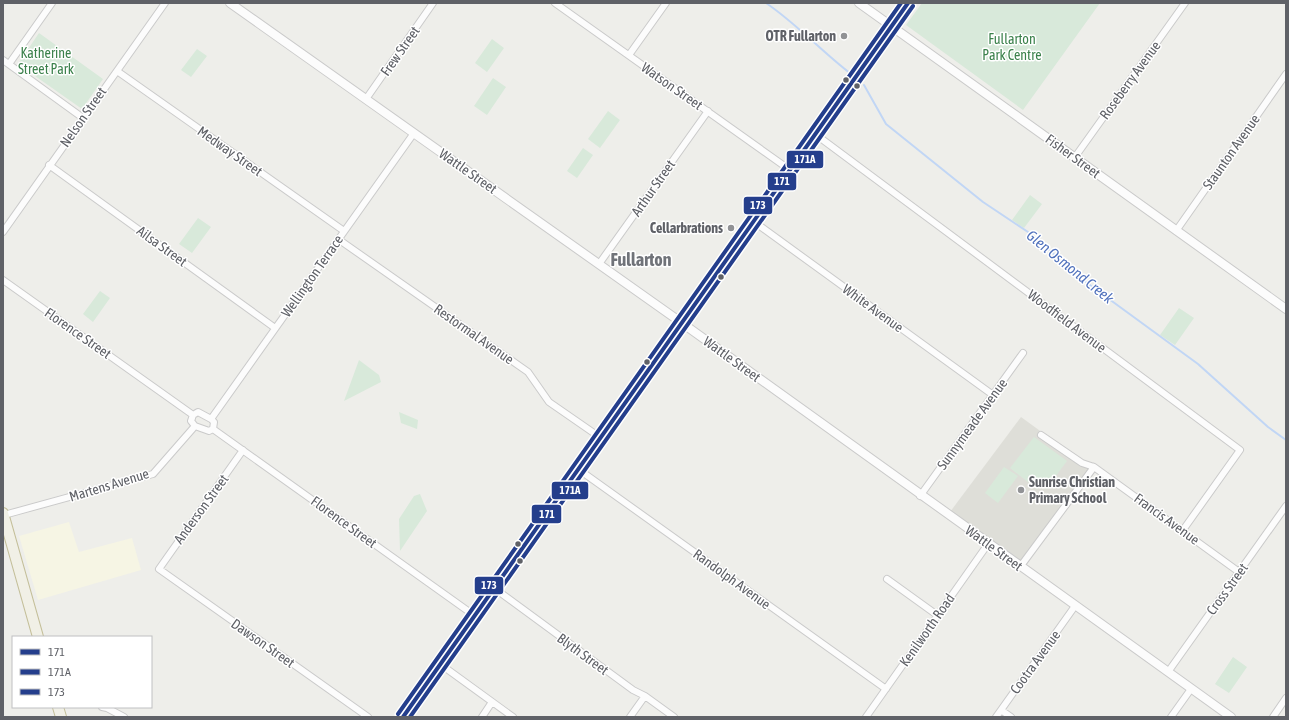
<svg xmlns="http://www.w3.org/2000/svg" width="1289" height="720" viewBox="0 0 1289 720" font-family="'Asap Condensed',sans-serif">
	<rect width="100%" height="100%" fill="#eeeeea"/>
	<!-- commercial -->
	<path fill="#f6f5e4" d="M69,522L79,552L132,538L141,570L38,600L19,536Z"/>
	<!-- education -->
	<path fill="#deded8" d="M1021,417L1091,468L1020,563L950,512Z"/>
	<!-- green -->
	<path fill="#d8e9da" d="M922,3H1100L1023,110L906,25Z
		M39,33L103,79L82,109L18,64Z
		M492,39L504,48L487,72L475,63Z
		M197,49L207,56L191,77L181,70Z
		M493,78L506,87L487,115L474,106Z
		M608,111L620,120L600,148L588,139Z
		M583,148L593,155L577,178L567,171Z
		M1030,195L1042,204L1024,228L1012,220Z
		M198,218L211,227L192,253L179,244Z
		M100,291L110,298L93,322L83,314Z
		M1179,308L1194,318L1175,345L1160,335Z
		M359,360L379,375L381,382L344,401Z
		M399,412L418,420L417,429L401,423Z
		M1034,437L1067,461L1046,489L1040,485L1037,489L1010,468Z
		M1004,467L1018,476L998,503L985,493Z
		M420,494L427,511L400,551L399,519L414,496Z
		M1233,657L1247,667L1229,693L1215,684Z"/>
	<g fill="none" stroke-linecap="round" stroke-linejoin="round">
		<!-- stream -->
		<path stroke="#c1d6f5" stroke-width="2" d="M766,3C797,24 822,52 851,74
			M864,85L886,124L983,202L1031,234L1083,280L1198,364L1268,427L1286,440"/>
		<defs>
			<path id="minor" d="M555,3L790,170
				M629,55L666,3
				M3,60L83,118
				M9,64L52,3
				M117,71L344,231
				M366,99L433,3
				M815,134L1240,450L1183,530
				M1075,157L1185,3
				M49,165L275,328
				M753,221L993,395
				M1176,231L1286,74
				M3,232L165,3
				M338,239L528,372L549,402L601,438
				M599,264L708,111
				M3,280L193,415
				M198,412L211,419L214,422L213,429L209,431L195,426L191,421L193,415Z
				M211,419L414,133
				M213,429L475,616
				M1041,435L1082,463L1094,467L1239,572
				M243,450L159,569L368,717
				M578,469L886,689
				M920,496L1023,353
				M4,515L153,474L195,426
				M1020,567L1094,467
				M887,579L937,615
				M494,588L633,690L645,696L674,717
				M440,664L513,717
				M1168,672L1286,506
				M102,707L107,708L124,717
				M1001,710L1011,717
				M482,717L492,702
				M630,717L645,696
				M866,717L988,544
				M996,717L1075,606
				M1171,717L1191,689
				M1273,717L1286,698"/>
			<path id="tertiary" d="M230,3L682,323L1231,717
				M859,3L1286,309"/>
			<path id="primary" d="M403,717L908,3"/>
			<path id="trunk" d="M3,513L38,637
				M58,707L61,717"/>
		</defs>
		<!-- minor casing -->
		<use href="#minor" stroke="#cacaca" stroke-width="8"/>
		<!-- tertiary casing -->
		<use href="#tertiary" stroke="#cacaca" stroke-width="10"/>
		<!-- primary casing -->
		<use href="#primary" stroke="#d4d2ba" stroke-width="12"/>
		<!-- trunk casing -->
		<use href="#trunk" stroke="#c4bf99" stroke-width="12"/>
		<!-- minor -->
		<use href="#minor" stroke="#fcfcfc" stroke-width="6"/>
		<!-- tertiary -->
		<use href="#tertiary" stroke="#fcfcfc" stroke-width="8"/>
		<!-- primary -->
		<use href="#primary" stroke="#f3f3ea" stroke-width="10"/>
		<!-- trunk -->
		<use href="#trunk" stroke="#f1f0e6" stroke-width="10"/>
		<defs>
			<path id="bus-1" d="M403,717L908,3"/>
			<path id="bus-2" d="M410,717L913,6"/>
			<path id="bus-3" d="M398,714L901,3"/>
		</defs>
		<!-- bus-1 casing -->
		<use href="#bus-1" stroke="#fff" stroke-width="7"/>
		<!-- bus-2 casing -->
		<use href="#bus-2" stroke="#fff" stroke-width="7"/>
		<!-- bus-3 casing -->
		<use href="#bus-3" stroke="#fff" stroke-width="7"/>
		<!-- bus-1 -->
		<use href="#bus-1" stroke="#243e8c" stroke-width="4"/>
		<!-- bus-2 -->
		<use href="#bus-2" stroke="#243e8c" stroke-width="4"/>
		<!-- bus-3 -->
		<use href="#bus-3" stroke="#243e8c" stroke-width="4"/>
	</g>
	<!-- markers -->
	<g fill="#919295" stroke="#fff" stroke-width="1.5">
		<circle cx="844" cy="36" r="4"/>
		<circle cx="731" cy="228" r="4"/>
		<circle cx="1021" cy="490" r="4"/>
	</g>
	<g fill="#5f6167" stroke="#fff" stroke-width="1.5">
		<circle cx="846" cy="80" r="3.5"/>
		<circle cx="857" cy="86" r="3.5"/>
		<circle cx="721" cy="277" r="3.5"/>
		<circle cx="647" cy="362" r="3.5"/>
		<circle cx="518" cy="544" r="3.5"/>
		<circle cx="520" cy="561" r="3.5"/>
	</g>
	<g text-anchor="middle" stroke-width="3" stroke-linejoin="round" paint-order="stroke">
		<!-- poi labels -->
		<g font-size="14" font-weight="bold" fill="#5f6167" stroke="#fff" text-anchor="end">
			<text x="836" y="41">OTR Fullarton</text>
			<text x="723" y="233">Cellarbrations</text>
			<text x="1029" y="487" text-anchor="start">Sunrise Christian<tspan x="1029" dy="16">Primary School</tspan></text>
		</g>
		<!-- park labels -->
		<g font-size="14" fill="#3b814b" stroke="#fff">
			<text x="1012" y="44">Fullarton<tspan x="1012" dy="16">Park Centre</tspan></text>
			<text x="46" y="58">Katherine<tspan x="46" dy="16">Street Park</tspan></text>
		</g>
		<!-- street labels -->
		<g font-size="14" fill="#5f6167" stroke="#fff">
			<text transform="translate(400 51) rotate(-55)" y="5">Frew Street</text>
			<text transform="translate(1130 80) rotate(-54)" y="5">Roseberry Avenue</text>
			<text transform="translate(672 86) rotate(35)" y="5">Watson Street</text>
			<text transform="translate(83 117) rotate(-55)" y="5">Nelson Street</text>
			<text transform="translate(230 151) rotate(35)" y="5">Medway Street</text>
			<text transform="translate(1231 152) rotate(-55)" y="5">Staunton Avenue</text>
			<text transform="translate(1073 156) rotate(36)" y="5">Fisher Street</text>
			<text transform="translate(468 171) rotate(35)" y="5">Wattle Street</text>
			<text transform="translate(653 188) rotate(-55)" y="5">Arthur Street</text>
			<text transform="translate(162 246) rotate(36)" y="5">Ailsa Street</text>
			<text transform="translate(312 276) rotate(-55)" y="5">Wellington Terrace</text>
			<text transform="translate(873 308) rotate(36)" y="5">White Avenue</text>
			<text transform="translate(1067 321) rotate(37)" y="5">Woodfield Avenue</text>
			<text transform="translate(78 333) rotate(35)" y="5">Florence Street</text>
			<text transform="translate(474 334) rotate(35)" y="5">Restormal Avenue</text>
			<text transform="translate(732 359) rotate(36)" y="5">Wattle Street</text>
			<text transform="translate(972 424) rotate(-54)" y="5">Sunnymeade Avenue</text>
			<text transform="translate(109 485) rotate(-17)" y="5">Martens Avenue</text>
			<text transform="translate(201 509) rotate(-54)" y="5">Anderson Street</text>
			<text transform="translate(1167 519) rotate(36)" y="5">Francis Avenue</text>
			<text transform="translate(344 522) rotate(36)" y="5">Florence Street</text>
			<text transform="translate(994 548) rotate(36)" y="5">Wattle Street</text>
			<text transform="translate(732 579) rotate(36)" y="5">Randolph Avenue</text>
			<text transform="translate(1227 589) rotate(-54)" y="5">Cross Street</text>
			<text transform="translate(927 630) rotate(-55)" y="5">Kenilworth Road</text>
			<text transform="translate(263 643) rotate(35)" y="5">Dawson Street</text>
			<text transform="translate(583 654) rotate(36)" y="5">Blyth Street</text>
			<text transform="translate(1035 662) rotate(-54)" y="5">Cootra Avenue</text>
		</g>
		<!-- water labels -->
		<g font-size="15" font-style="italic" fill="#5172bd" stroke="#fff">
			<text transform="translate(1070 267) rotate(39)" y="5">Glen Osmond Creek</text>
		</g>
		<!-- district labels -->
		<g font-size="18" font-weight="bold" fill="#707379" stroke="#fff">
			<text x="641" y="266">Fullarton</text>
		</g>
	</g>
	<g stroke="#fff" stroke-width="1.5">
		<rect x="786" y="150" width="38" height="19" rx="4" fill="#243e8c"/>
		<rect x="767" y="172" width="30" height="19" rx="4" fill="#243e8c"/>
		<rect x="743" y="196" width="30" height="19" rx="4" fill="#243e8c"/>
		<rect x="551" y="481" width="38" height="19" rx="4" fill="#243e8c"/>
		<rect x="531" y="504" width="31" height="20" rx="4" fill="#243e8c"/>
		<rect x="474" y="576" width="30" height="19" rx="4" fill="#243e8c"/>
	</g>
	<g font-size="11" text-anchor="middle" font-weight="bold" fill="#fff">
		<text x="805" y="163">171A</text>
		<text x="782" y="185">171</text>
		<text x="758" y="209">173</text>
		<text x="570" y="494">171A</text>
		<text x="547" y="518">171</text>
		<text x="489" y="589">173</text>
	</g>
	<!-- border -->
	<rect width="1289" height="720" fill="none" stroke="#5f6167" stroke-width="8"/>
	<!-- legend -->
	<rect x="12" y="636" width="140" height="72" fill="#ffffff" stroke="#bfc0c2"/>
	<rect x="20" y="649" width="20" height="6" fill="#243e8c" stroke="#bfc0c2"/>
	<text x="48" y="656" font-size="12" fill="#5f6167">171</text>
	<rect x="20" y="669" width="20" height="6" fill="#243e8c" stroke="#bfc0c2"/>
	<text x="48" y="676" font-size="12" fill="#5f6167">171A</text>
	<rect x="20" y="689" width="20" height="6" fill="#243e8c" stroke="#bfc0c2"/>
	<text x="48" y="696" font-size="12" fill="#5f6167">173</text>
</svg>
